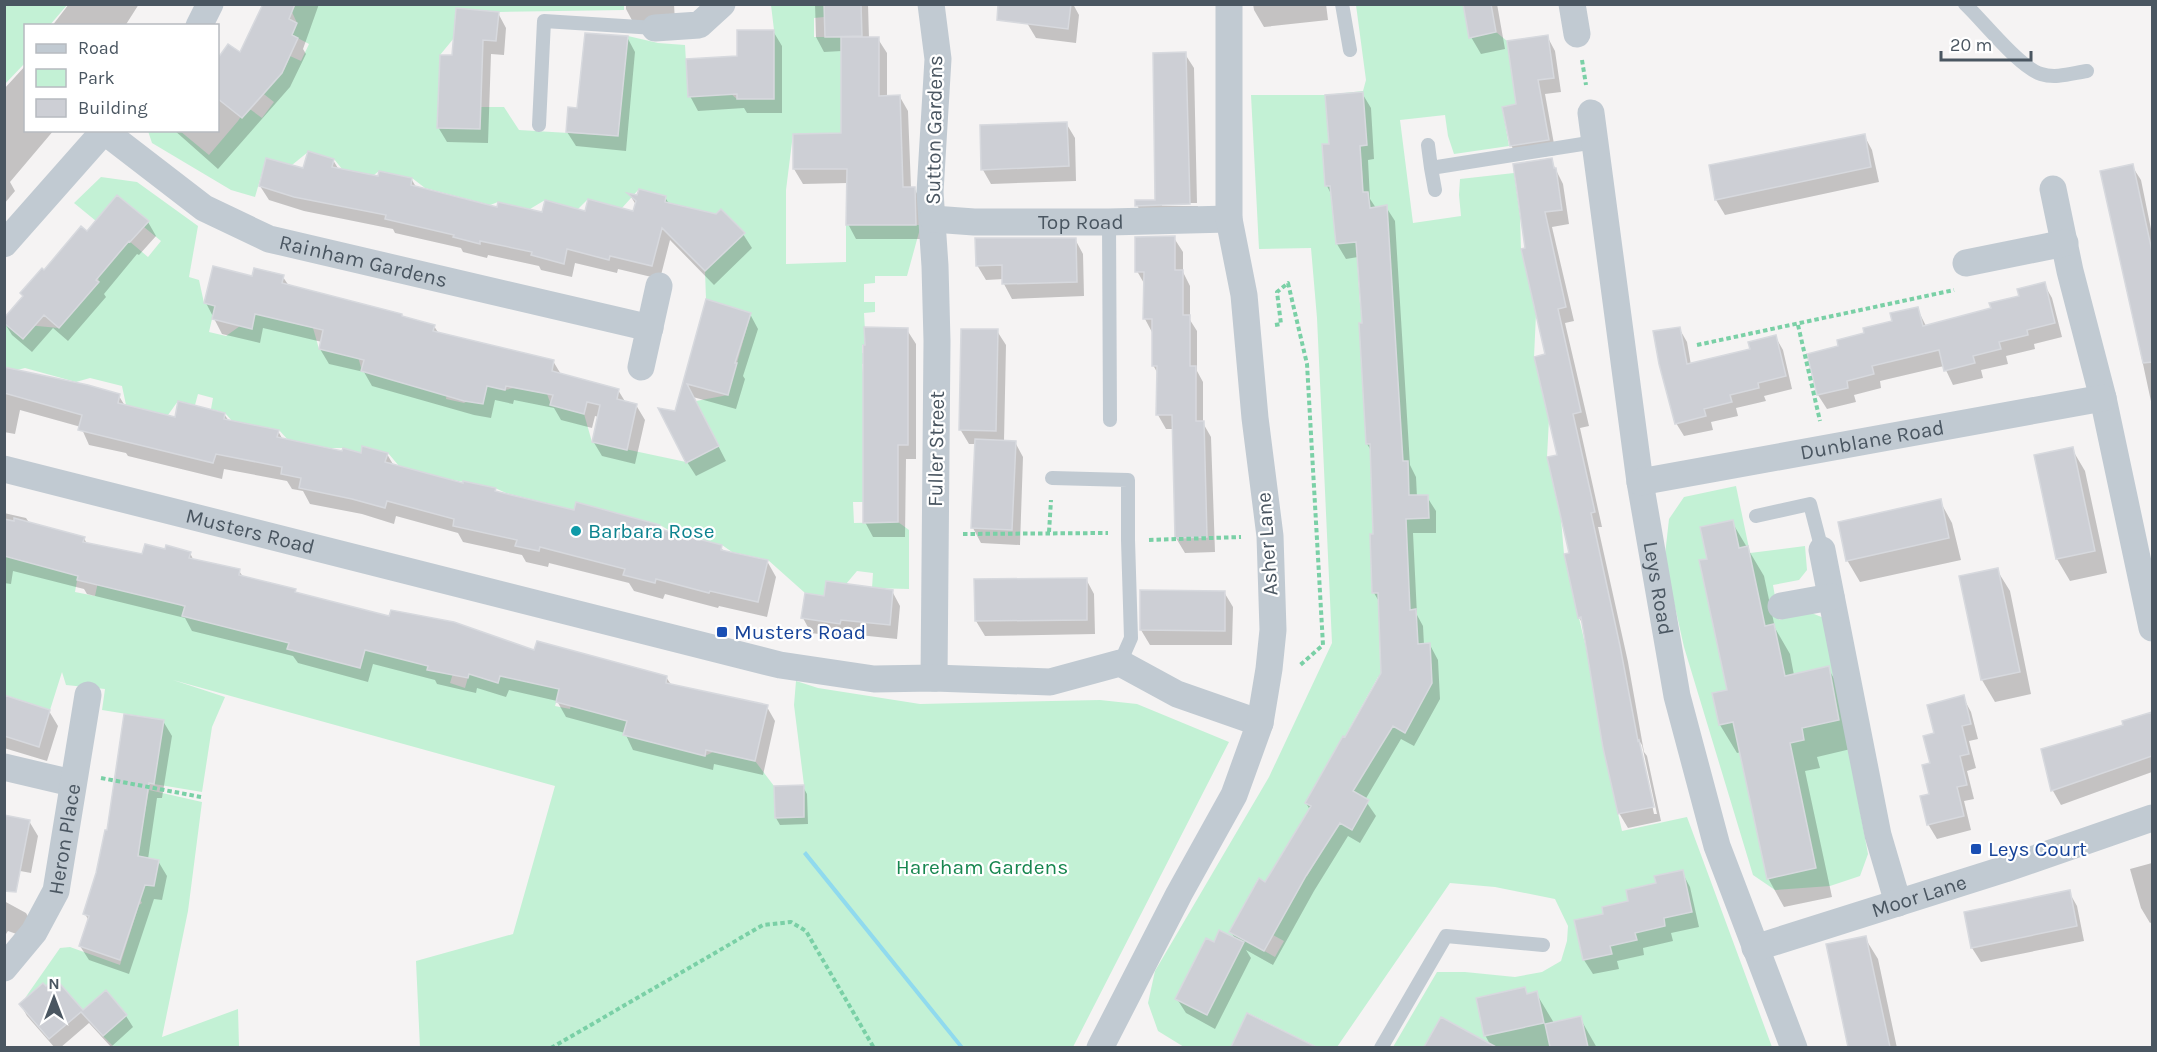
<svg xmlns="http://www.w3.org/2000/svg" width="2157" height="1052" viewBox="0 0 2157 1052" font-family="Karla,sans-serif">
	<rect width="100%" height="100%" fill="#f5f3f3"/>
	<!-- green -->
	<path fill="#c3f1d5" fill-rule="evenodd" d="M5,4L67,5L50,25L26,26L25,63L5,84Z
		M295,5H624V10L499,12L456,8L454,38L440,55L437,128L480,129V107H504L519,130L618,136L628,36L658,43L685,45L688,96L731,94L737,99L774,98V30L771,5H824V17L814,18V37H841L843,133L793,134L786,190V264L846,262V225H921L907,276H875V283L864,284V302H875V312L864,313L865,331L874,345H862V353H876V363L862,364L863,373H874L863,396V502H853L854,523L898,522L909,530V589L872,588L873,573L857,571L846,584L824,596L805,593L768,560L732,552L722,545L672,532L660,525L576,502L573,513L557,509L550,504L506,493L495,488L443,478L399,466L388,453L363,446L361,453L343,448H329L288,440L279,430L232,421L225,413L211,409L213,398L198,394L195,405L178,401L168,415L126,405L122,386L90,378L76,382L25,368L17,370L5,367L4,323L59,328L99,282L98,277L129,241L148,257L161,241L144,227L149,221H96L74,203L101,177L137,182L198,226L189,277L199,280L204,303L215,306L209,332L226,336L240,326L251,329L257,309L280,320L313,328L319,349L335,353L339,339L354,343L362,371L447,392L446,399L464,403L468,401L483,404L487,386L505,390L514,388L547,394L551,405L584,414L592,442L686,462L719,446L696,401L728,395L751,313L706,299L705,271L744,233L721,209L682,247L690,208L665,202L666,196L639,189L622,208L588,199L578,209L545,200L530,209L498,202L490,205L425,188L412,178L379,171L374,175L342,169L334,159L308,152L292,165L266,159L255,197L231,190L152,143L148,131H180L209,155L238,121L247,107L262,118L274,102L256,88L284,70L290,56L301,61L309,44L292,35L297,23L292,12Z
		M1356,5H1463L1469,37L1496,32L1507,41L1513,83L1520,104L1502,107L1509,146L1454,154L1448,136L1445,115L1400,120L1413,223L1461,216L1459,195L1460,179L1514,173L1520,216L1521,249L1536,314L1534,357L1549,419L1547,457L1561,519L1564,554L1587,652L1603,748L1622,831L1687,817L1772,1047H1588L1581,1016L1545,1024L1550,1047H1464L1471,1034L1441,1017L1424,1047H1393L1437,972H1465L1515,977L1542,972L1561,961L1567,941L1568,926L1555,899L1495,887L1450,883L1337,1047H1317L1248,1013L1231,1047H1184L1158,1031L1148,1003L1155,971L1269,777L1332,643L1317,318L1311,248L1259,249L1251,95H1325L1363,91L1366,80ZM1360,142L1363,184L1325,186L1322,145ZM1368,192L1373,240L1336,244L1331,196ZM1390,254L1394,314L1368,316L1366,304H1360L1357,259L1364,255ZM1394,321L1397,373L1362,376L1359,323ZM1398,389L1366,444L1363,391ZM1408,461L1409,495H1428L1429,518L1373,520L1379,462ZM1406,533L1409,591L1372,593L1370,535ZM1416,610L1418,644H1430L1432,681L1405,682L1404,663H1380L1379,611ZM1378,677L1422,701L1405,732L1390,724L1378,745L1349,729ZM1343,736L1353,791L1352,829L1305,803ZM1306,814L1335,830L1307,876L1279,859ZM1654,877L1692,912L1664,918L1665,926L1635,933L1637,939L1610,946L1612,954L1583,960L1574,921L1603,914L1602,907L1628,901L1626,890L1656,883ZM1258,879L1268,883L1300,887L1273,935L1284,941L1275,957L1230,932ZM1220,930L1243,943L1175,999L1206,938L1214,942ZM1525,987L1527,994L1537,992L1533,1025L1484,1036L1476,998Z
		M1736,486L1750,553L1805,546L1807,570L1799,580L1773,585L1779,620L1809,612L1824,618L1868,854L1860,876L1830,886L1775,890L1753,875L1684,647L1673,598L1665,555L1669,519L1684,497Z
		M6,554L20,557L28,562L78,575L75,592L95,596L98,582L177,604L184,607L182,616L260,636L265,617L294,624L288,648L360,668L365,650L393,657L397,642L457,660L450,683L465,688L469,674L498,683L501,675L560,689L555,706L570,709L574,692L612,700L608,716L627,721L624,735L650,742L660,737L705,756L713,752L755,761L774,786L804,785L794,705L796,681L818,688L920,704L1100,700L1137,704L1229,742L1073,1047L420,1048L416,961L513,934L555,786L173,680L225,697L212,727L202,792L154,784L164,720L102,710L105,689L66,685L62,672L50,710L5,695Z
		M149,790L202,802L188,911L162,1037L238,1009L239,1047H114L103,1036L127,1015L106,990L76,1016L68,1007L75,1001L55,978L46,986L43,983L25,998L60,948L70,947L120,965L139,905L142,903L134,889L136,883L154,886L159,860L135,855L142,829Z"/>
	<!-- water -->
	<path fill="#90daee" d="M806,851L964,1047H959L803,854Z"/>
	<!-- shadow -->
	<path fill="#0003" fill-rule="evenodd" d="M69,4H139L125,26H52Z
		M268,4H319L303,49L306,54L290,87L218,169L174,130H218V61L229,46L241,55Z
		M626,4H674L675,22L634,24L626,9Z
		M815,4H868L869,39H878L887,53V97H900L908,111L911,188H914L922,203L924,239H856L848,224V183L803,184L794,169V135H843L842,51L824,52L816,37Z
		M1030,4H1073L1079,15L1076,43L1036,38L1027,23Z
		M1253,4H1326L1328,20L1264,27L1254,10Z
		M1464,4H1497L1505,49L1481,54L1471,37Z
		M498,13L506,28L504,55L491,54L488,143L447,142L438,127L454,57Z
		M773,31L782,46V113H747L744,108L698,111L690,96Z
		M1547,36L1555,51L1561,92L1545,94L1556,155L1519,160L1511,145L1517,106Z
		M627,37L635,52L626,151L576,146L567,132L578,110Z
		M1185,54L1194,68L1197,203H1162V206H1198V219L1145,220L1137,205L1156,201Z
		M26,65V130H54L10,182L15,191L4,204V89Z
		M1362,93L1371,108L1374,159L1368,160L1370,199L1376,208L1386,207L1395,221L1410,465L1416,477L1417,497H1427L1436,511V533H1413L1417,615L1423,626L1424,645H1430L1438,660L1440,699L1414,746L1401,739L1365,800L1376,816L1360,843L1348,836L1314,891L1273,965L1246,950L1251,958L1215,1029L1186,1013L1177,999L1214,944L1236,940L1231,932L1265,884L1310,810L1306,803L1345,739L1382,673L1380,603L1374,593V536L1372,452L1367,444L1363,324L1358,257L1346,259L1337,244L1332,196L1327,186L1331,145Z
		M1066,123L1075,138L1076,181L991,184L983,170Z
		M1864,135L1872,150L1879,182L1725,215L1716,200L1710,166Z
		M333,160L339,170L379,178L412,180L416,187L498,209L543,213H635L636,205L630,195L665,197L669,204L743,234L752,248L714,285L670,240L660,279L618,269L617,273L575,263L572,277L541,270L539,266L488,255L487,258L463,252L461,248L395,233L393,229L304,211L269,200L260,186Z
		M1551,160L1563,184L1569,224L1552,227L1574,321L1565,323L1589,426L1580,428L1602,527H1598L1628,662L1644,752L1647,756L1661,821L1628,828L1619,813L1583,625L1579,617L1547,355L1527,250ZM1638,739L1642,745L1657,814H1654Z
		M2132,166L2141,180L2152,234V406L2102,173Z
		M148,222L156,236L139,255L137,254L104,294L106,297L68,341L53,328L32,352L12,335L4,322L44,272L88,233Z
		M1174,238L1183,252V272L1190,286V320L1197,331V371L1203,382V423L1211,437L1215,552L1185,553L1176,538L1174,429H1166L1158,415V374L1153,365V334L1145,319V285L1137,271Z
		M1075,239L1083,254L1084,296L1012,299L1004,284V279L986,280L977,265Z
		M283,277L289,286L434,326L439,334L553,361L562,376L618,390L626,403L636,405L645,420L635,464L602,456L593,441L599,417L595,416L592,428L561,420L554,408L514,400L513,404L495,400L491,418L474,415L372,386L364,372L329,364L320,349L322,342L263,328L260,343L222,334L206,303L253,278Z
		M2044,284L2052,298L2062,337L2034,344L2035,349L2006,356L2008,364L1981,370L1983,378L1953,385L1944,366L1880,381L1881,388L1854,395L1856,402L1827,409L1818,395L1840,347L1894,322L1917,308L1926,326L1992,309L2021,297Z
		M707,301L750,314L758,329L743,376L745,379L736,409L693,397L726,461L696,476L687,462L676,413Z
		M1679,328L1687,342L1691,365L1752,350L1775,336L1783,350L1792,389L1764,396L1766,401L1736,408L1738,416L1711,422L1713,430L1684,436L1676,423Z
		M907,330L916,344V459H906L905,537H873L865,522Z
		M997,331L1006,345L1004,441L1015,442L1023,457L1020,545L981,543L973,528L976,444H969L960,429Z
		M4,369L119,396L125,406L176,418L224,414L229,421L278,431L283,440L343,452L387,454L394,466L464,485L495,489L497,493L575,511L659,527L661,531L721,547L724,552L767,561L776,577L767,617L719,606L718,608L665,594L663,599L634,591L629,583L549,563L548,567L526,562L522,555L463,542L458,533L396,516L394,524L362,514L310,504L303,491L292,489L287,481L224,469L222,479L128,456L126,453L89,445L81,427L20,410L15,434L4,432Z
		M2072,449L2085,471L2107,573L2070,581L2057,559L2036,456Z
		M1940,501L1952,523L1961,560L1860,582L1847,560Z
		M4,513L26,518L30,524L84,538L87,544L143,556L166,551L190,553L194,561L239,571L244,578L295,591L297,594L536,652L666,677L672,686L767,707L775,721L763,775L714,764L713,770L633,750L625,733L566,717L557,701L509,690L506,697L477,688L476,693L437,684L435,680L373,664L368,682L298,663L293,656L192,631L185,618L87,594L84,589L13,571L11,584L4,583Z
		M1732,522L1764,576L1775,628L1790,654L1794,675L1828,668L1844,696L1855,748L1817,757L1820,768L1805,771L1832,897L1784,907L1768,878L1741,752L1737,753L1720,725L1729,691L1708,560Z
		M1997,570L2010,591L2031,694L1995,702L1982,680Z
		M1086,579L1094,594L1095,634L985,636L976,621Z
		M892,591L900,606L897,639L849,634L848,638L811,633L803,618L826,598Z
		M1224,592L1233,607L1232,645H1150L1141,630Z
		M4,697L49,711L58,726L47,761L4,748Z
		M1963,697L1971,712L1978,739L1969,741L1976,768L1967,771L1974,799L1964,801L1971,830L1937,839L1928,824L1936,734Z
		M2152,713V772L2061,805L2053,791L2043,750L2125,726L2124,722Z
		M163,721L172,736L162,798H157L148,859L158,861L167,876L162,900L154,899L129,974L89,960L80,946L89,921L85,914L108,832Z
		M803,787L807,794L808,824L780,825L776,818Z
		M29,821L38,836L31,873L4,868Z
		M2152,863V922L2150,923L2141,908L2130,869Z
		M1682,872L1690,887L1699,927L1671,933L1673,941L1643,948L1644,955L1617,961L1619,969L1593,974L1584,960L1576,922L1605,915Z
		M2069,892L2077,906L2084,941L1981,962L1972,948L1965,914Z
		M4,901L26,913L33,925L25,937L8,931L4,937Z
		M1865,938L1878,959L1897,1048H1850L1828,946Z
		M1525,989L1528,995L1536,993L1554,1023L1580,1018L1597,1048H1492L1485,1035Z
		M21,1005L126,1016L133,1027L111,1047L89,1023L60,1048H55L27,1016Z
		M1248,1015L1314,1048H1237L1234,1044Z
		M1441,1019L1470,1035L1477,1048H1425Z"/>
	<!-- building -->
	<path fill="#cdcfd5" stroke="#d7d9de" stroke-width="1.5" d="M263,4H295L289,19L297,23L292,35L298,38L282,73L242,118L218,99V58L228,44L240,52Z
		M824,4H861L862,36L825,37Z
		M998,4H1071L1068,29L997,20Z
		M1463,4H1491L1496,32L1469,38Z
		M456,8L499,12L496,41L483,40L480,129L437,128L440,55H452Z
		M737,30H774V99H737V94L688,97L686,59L737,56Z
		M585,33L628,36L618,136L566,132L568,107L577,108Z
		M1548,35L1554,78L1538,80L1549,140L1510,146L1502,107L1516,104L1507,41Z
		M841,37H879V96L900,95L903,187H915L916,225H846L847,169H793V134L841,133Z
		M1186,52L1190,204L1135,206V200H1155L1153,53Z
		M1363,92L1367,145L1360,146L1363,192H1368L1370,208L1387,205L1403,461H1408L1409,495H1428L1429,518L1406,519L1410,610L1416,609L1418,644L1430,643L1432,683L1405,733L1393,726L1353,791L1369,800L1352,830L1340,823L1306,876L1264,951L1229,932L1259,878L1265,882L1311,806L1305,803L1343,736L1345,737L1381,673L1378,593H1372L1370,534H1373L1370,444H1366L1359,323H1362L1356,242L1336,244L1330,186H1325L1322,144H1329L1325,95Z
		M1067,122L1069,166L981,170L980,125Z
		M1865,134L1871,167L1715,200L1709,165Z
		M308,151L334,159L332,167L378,176L379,171L412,178L411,185L497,207L498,202L542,212L545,200L585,211L588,199L633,211L636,201L627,193L637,195L639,189L666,196L665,202L716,214L721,209L745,233L705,271L662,228L652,266L610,256L609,260L567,249L564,264L531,255L532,252L480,241V244L453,237L454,235L385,219L386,215L294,197L259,186L266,158L303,168Z
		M1552,158L1554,168H1556L1562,210L1545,212L1566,307L1558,309L1581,412L1573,414L1595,512L1591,513L1620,646L1638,741L1639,740L1654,807L1618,814L1603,748L1581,617L1578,618L1564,554L1569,553L1547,457L1557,455L1534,357L1545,354L1521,249L1525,248L1513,164Z
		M2133,164L2152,251V362L2143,363L2100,171Z
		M117,195L149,221L130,242L129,241L96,280L99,282L59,328L44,315L23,339L4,323V318L23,296L20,293L42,268L44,270L81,226L87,231Z
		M1175,236V270H1183V315H1190V366H1196V421H1204L1207,537L1175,538L1172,415H1156L1157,366H1152V319H1143L1144,272H1135V237Z
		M975,238H1076L1077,282L1002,284V265L976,266Z
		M213,266L252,276L254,268L284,275L282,283L402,314V316L435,325L433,331L554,360L552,371L619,389L617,399L637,404L627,450L592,442L600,405L587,402L584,414L550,405L553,395L506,386L505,390L487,386L483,404L464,401L361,371L364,360L319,349L323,330L255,314L252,329L212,319L215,306L204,303Z
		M2045,282L2055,323L2027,330L2028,335L1999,342L2001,349L1973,356L1975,363L1944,371L1939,350L1872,366L1874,374L1847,381L1848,388L1817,395L1807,354L1838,346L1837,340L1864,333L1863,328L1892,321L1890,313L1918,307L1923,326L1991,308L1989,303L2019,296L2017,289Z
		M706,299L751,313L735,363H737L728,395L687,384L719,446L686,463L658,408L675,411Z
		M864,327L908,328V445H898V522L863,523V345H865Z
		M1680,327L1687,364L1750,349L1748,342L1776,335L1786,376L1758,383L1759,388L1730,395L1732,402L1704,409L1706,416L1675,424L1659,364L1653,331Z
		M961,329H998L996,431L959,430Z
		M4,367L88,385L120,394L118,403L175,417L178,401L225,413L224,419L279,430L277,437L342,451L343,448L361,453L362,446L388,453L385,462L463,483V481L496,488L495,491L574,510L576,502L660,525L659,529L722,545L721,550L768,560L758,602L710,591L709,593L656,579L655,583L623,575L625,569L540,547L539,551L515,546L517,540L453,526L454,519L387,501L385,508L352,499L299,488L301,478L281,474L282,467L216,454L213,463L78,430L82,415L4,393Z
		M975,439L1016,441L1012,530L971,528Z
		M2073,447L2095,551L2056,559L2034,455Z
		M1941,499L1949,538L1846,561L1838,522Z
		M14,518L85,537L83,542L142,554L145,544L165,549L166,545L191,552L189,558L240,569L239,575L296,589L295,592L389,616L391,610L454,622L534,650L537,641L667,676L666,683L768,705L755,761L706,750L705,756L623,735L627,721L556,702L559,689L500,676L498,683L469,674L468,678L427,670L428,666L365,650L360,668L287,649L289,643L182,616L185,606L77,580L78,576L4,556V519L14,521Z
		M1733,520L1739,548L1748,546L1765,626L1774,624L1785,676L1829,666L1839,720L1802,728L1804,740L1790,743L1816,868L1767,879L1733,722L1719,725L1712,693L1727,690L1699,560L1707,559L1700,527Z
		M1998,568L2020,672L1981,680L1959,576Z
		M1087,578V620L975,621L974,579Z
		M826,581L893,590L890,625L841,620L840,624L801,618L805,593L824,596Z
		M1140,590L1225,591V631L1140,630Z
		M4,695L50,710L39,747L4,736Z
		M1964,695L1971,724L1962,726L1969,754L1960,756L1967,785L1957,787L1964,816L1927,825L1920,796L1929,794L1922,765L1930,763L1923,736L1934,733L1927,705Z
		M2152,712V756L2051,791L2041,749L2123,725L2122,721Z
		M124,714L164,720L154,784L149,783L138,856L159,860L154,886L145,885L120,960L79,946L89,916L83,914L96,873L105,830H107Z
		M804,785V817L775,818L774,786Z
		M4,815L30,820L16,892L4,891Z
		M1683,870L1692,912L1664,918L1665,926L1635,933L1637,940L1610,946L1612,954L1583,960L1574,920L1603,914L1602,907L1628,901L1626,890L1656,883L1654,876Z
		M2070,890L2077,926L1971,948L1964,912Z
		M1219,930L1244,942L1207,1015L1175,999L1206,938L1214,942Z
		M1866,936L1890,1047H1848L1826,944Z
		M55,978L83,1010L106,990L127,1015L103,1036L81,1012L49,1039L19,1004L43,983L46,986Z
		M1525,987L1527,994L1537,991L1544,1023L1484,1036L1476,998Z
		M1247,1013L1316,1047H1231Z
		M1581,1016L1588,1047H1550L1545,1024Z
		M1441,1017L1496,1047H1424Z"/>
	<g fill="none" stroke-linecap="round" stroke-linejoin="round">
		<!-- path -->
		<path stroke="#7ad0a6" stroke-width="4" stroke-dasharray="4.5 3" stroke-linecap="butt" d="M1582,60L1586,85
			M1275,325L1281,324L1277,292L1288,283L1307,364L1323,645L1299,666
			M1798,325L1820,421
			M1697,345L1954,290
			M1049,532L1051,500
			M963,534L1108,533
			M1149,540L1241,537
			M101,778L201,797
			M551,1048L763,925L791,922L806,931L874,1048"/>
		<!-- lane -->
		<path stroke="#c1cad2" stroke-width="14" d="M1342,4L1350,50
			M1965,4C1984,22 2019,67 2041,74C2056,79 2073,73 2087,71
			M539,125L544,21L655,28
			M1428,145L1431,168L1595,142
			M1431,168L1435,190
			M1109,222L1110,420
			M1052,478L1128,480V540L1131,638L1120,663
			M1756,516L1810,504L1822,550
			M1381,1048L1446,936L1543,945"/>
		<!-- street -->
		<g stroke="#c1cad2" stroke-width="27">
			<path d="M931,4L938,59L930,192L935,266L937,341L934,678"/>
			<path d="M1572,4L1577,34"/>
			<path d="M199,26L210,4"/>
			<path d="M655,28L699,25L722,4"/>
			<path id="s1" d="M1591,113L1640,482L1677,696L1717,846L1794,1048"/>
			<path d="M2053,189L2070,271L2103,398L2152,628"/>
			<path id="s2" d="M933,219L974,222H1109L1229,219"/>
			<path id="s3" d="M4,244L104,131L204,208L269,239L650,328"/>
			<path d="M1966,263L2065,243"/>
			<path d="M641,367L659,286"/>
			<path id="s4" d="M4,469L780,665L874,679L934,678L1050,682L1120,663L1177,694L1260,723"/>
			<path id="s5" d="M1640,482L2103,398"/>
			<path d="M1822,550L1878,835L1898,903"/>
			<path d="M1781,606L1831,597"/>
			<path d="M4,767L72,783"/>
			<path id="s6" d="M1755,948L2005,869L2152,818"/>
			<path id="s7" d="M4,968L34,932L56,891L88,695"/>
			<path d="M1100,1048L1179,894L1234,795L1260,723L1269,669L1273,630L1270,536L1255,418L1244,295L1229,219V4"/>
		</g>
	</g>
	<!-- markers -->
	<circle fill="#0f9aa8" stroke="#fff" stroke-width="2" cx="576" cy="531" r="6"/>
	<g fill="#1a4fb4" stroke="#fff" stroke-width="2">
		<rect x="716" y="626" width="12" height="12" rx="3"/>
		<rect x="1970" y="843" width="12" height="12" rx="3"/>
	</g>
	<g text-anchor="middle" stroke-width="4.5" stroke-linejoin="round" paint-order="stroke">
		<!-- street labels -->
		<g font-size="21" fill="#4a5661" stroke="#fff">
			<text transform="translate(934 130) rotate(-89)" y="7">Sutton Gardens</text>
			<text dy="7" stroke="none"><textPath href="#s2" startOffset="148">Top Road</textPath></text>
			<text dy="7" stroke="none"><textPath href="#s3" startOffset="446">Rainham Gardens</textPath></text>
			<text dy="7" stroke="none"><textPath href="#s5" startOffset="236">Dunblane Road</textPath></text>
			<text transform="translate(936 449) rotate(-89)" y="7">Fuller Street</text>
			<text dy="7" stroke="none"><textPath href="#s4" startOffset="254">Musters Road</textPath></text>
			<text transform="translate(1267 544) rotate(-94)" y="7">Asher Lane</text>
			<text dy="7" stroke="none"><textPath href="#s1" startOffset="480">Leys Road</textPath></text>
			<text dy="7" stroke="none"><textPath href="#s7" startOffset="146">Heron Place</textPath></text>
			<text dy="7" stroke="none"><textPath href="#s6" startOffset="172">Moor Lane</textPath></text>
		</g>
		<!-- culture labels -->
		<g font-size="21" fill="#0d838f" stroke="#fff" text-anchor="start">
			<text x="588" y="538">Barbara Rose</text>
		</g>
		<!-- transit labels -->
		<g font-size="21" fill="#164399" stroke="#fff" text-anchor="start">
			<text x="734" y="639">Musters Road</text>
			<text x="1988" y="856">Leys Court</text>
		</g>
		<!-- park labels -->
		<g font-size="21" fill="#17864f" stroke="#fff">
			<text x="982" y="874">Hareham Gardens</text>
		</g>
	</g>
	<!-- border -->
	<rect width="2157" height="1052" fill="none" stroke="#4a5661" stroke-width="12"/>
	<!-- legend -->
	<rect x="24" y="24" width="195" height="108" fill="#ffffff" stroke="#b7bbc0" stroke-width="1.5"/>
	<rect x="36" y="44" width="30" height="9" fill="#c1cad2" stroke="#b7bbc0" stroke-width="1.5"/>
	<text x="78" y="54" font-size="18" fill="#4a5661">Road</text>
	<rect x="36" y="69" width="30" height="18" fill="#c3f1d5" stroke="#b7bbc0" stroke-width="1.5"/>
	<text x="78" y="84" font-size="18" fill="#4a5661">Park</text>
	<rect x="36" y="99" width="30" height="18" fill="#cdcfd5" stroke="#b7bbc0" stroke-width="1.5"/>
	<text x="78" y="114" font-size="18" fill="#4a5661">Building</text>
	<!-- north arrow -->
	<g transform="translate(54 998)" stroke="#ffffff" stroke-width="4.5" paint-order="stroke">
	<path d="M0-4.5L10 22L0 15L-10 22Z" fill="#4a5661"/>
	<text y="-9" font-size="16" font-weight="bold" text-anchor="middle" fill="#4a5661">N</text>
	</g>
	<!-- scale -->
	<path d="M1941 51v9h90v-9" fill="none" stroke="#4a5661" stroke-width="3"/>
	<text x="1950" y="51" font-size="18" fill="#4a5661" stroke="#ffffff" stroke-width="4.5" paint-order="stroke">20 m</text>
</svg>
